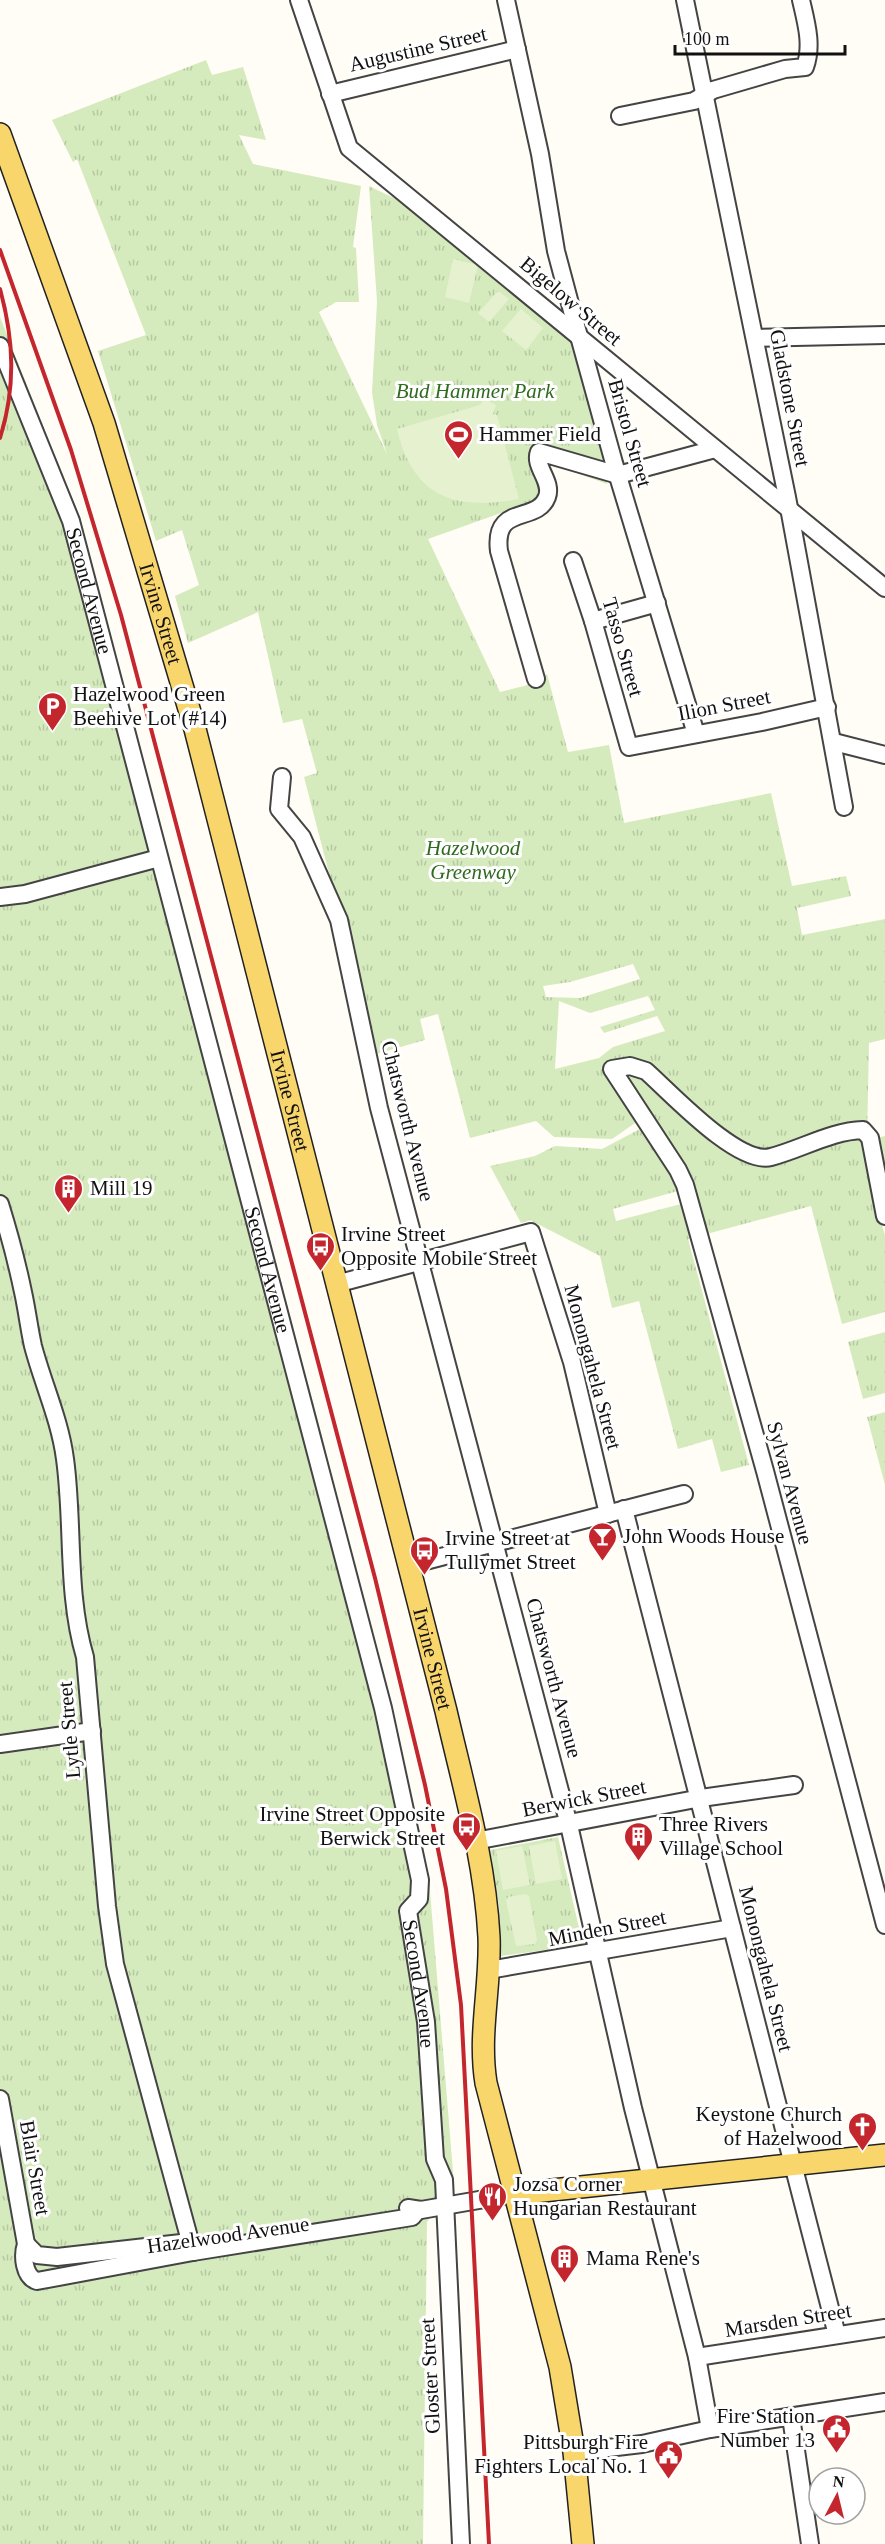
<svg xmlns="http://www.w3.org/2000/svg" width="885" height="2544" viewBox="0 0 885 2544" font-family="Georgia,serif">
	<defs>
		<pattern id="grass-tufts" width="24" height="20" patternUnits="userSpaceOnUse" patternTransform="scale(1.5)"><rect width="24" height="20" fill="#d5ebbd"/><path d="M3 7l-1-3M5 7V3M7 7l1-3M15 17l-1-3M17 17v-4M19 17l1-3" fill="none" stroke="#b6c8a1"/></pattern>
	</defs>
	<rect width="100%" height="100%" fill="#fffdf5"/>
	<!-- grass -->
	<path fill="url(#grass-tufts)" fill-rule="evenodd" d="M206,60L212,75L243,67L266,140L239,135L253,164L361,186L353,247L356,248L359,302H336L319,312L387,454L377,425L372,392L377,302L369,186L398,200L572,341L598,423L607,484L547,462L554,494L428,539L500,692L528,685L547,674L568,752L609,745L624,823L771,793L792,886L846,876L851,896L797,908L802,935L885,919V1039L869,1043L867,1140L885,1136V1196L874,1200L885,1235V1312L842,1324L811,1206L688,1239L749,1465L721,1472L712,1439L678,1449L639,1301L612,1308L600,1256L530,1220L521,1223L490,1166L535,1156L555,1146L602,1149L640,1129L638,1121L612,1139L554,1137L536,1121L470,1138L438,1014L420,1019L425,1040L376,1054L304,777L317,773L302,719L283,723L258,612L188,643L175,596L199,585L182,530L156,541L98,351L146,335L77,159L73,162L52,120ZM633,964L640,979L580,998L546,997L543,986L570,982ZM648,996L655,1010L600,1027L604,1033L657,1016L665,1031L613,1047L599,1058L555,1069L559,1001L590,1013ZM678,1191L681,1204L616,1221L613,1209Z
		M0,317L80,520L323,1440L429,1879L454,2184L427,2222L423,2544H0Z
		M885,1332V1393L863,1399L848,1342Z
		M885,1412V1485L867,1417Z
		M558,1837L583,1945L501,1956L499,1906L490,1850Z"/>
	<!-- pitch -->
	<path fill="#e6f2cf" d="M453,259L478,265L469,303L445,297Z
		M498,291L509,299L489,322L478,313Z
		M521,309L543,328L526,350L502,331Z
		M484,399L496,405L493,414L497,415L519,499C454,511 413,497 397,429L480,405Z
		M555,1841L562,1879L536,1884L529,1846Z
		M522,1846L530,1885L503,1890L496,1851Z
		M526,1894L529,1896L537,1940L535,1944L516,1946L506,1901L508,1897Z"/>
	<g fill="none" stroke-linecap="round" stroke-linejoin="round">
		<defs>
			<g id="minor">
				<path d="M299,0L349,148L885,588"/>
				<path d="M506,0L540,154L556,251L572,311L614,463L696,734"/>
				<path d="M685,0L787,497L844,807"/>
				<path d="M330,94L517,49"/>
				<path d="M620,116L694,101L713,90L785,69L805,67C813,45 806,22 801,0"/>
				<path d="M755,338L885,335"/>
				<path id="s1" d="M0,346L71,521L383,1708L420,1880L419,1899L408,1911L426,2022L435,2159L444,2180L461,2544"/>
				<path d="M618,475L715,449"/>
				<path d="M573,561L593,621L629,747L762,722L827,707"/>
				<path d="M593,621L657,603"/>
				<path d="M536,679L499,551C493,503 537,524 547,497C553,481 533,466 539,452L618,475"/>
				<path d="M834,742L885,755"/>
				<path d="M282,777L279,809L302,837L339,920L379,1108L569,1825L633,2108L697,2357L710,2429"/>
				<path d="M0,897L25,894L159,858"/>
				<path d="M0,1204C9,1233 17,1263 23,1292C27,1310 29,1328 33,1346C43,1384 60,1420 65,1459C74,1524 66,1593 85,1657L107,1906L115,1964L193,2252"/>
				<path d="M885,1216L870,1138L863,1130C831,1131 802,1149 771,1157C738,1166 670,1092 646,1071L630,1066L612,1069L678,1170L685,1185L765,1471L885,1925"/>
				<path d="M336,1284L531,1232L572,1362L608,1514"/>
				<path d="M624,1509L837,2335"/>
				<path d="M410,1565L684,1494"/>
				<path d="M0,1744L92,1731"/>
				<path d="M475,1841L701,1798L794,1785"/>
				<path d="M489,1970L732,1928"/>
				<path d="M0,2099L26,2244C22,2256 24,2277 37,2281L193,2252L412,2217L418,2210"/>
				<path d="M408,2208L421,2210L514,2194"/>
				<path d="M26,2244L37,2255L57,2257L190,2242"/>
				<path d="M697,2357L885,2328"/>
				<path d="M791,2417L810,2544"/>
				<path d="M574,2452L642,2444L710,2429L885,2402"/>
			</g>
			<g id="major">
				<path id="s2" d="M0,134L104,423L195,729L446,1711C463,1785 485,1860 489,1937C491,1986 478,2034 486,2083L560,2367L574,2452L583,2544"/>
				<path d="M514,2194L885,2155"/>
			</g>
		</defs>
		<!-- minor casing -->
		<use href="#minor" stroke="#444" stroke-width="20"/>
		<!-- major casing -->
		<use href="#major" stroke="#222" stroke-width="24"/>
		<!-- minor -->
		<use href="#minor" stroke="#fff" stroke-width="16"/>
		<!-- major -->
		<use href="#major" stroke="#f9d66b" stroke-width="21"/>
		<!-- rail -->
		<path stroke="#c4262e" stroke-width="4" d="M0,250L71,450L121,615L375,1578L425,1785L446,1889L461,2005L489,2544
			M0,289C14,340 16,387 0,438"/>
	</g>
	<!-- icons -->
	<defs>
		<symbol id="stadium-pin" viewBox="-11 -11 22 30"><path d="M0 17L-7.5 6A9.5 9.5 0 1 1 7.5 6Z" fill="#c4262e" stroke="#fff"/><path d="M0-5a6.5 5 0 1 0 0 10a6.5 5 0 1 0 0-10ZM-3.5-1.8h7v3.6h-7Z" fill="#fff"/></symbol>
		<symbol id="parking-pin" viewBox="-11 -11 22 30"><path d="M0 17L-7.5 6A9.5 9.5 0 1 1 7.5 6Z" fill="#c4262e" stroke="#fff"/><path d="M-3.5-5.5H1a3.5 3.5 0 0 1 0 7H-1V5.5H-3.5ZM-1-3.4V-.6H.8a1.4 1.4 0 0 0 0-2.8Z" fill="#fff"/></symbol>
		<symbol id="building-pin" viewBox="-11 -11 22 30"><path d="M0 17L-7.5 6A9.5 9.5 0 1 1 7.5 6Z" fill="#c4262e" stroke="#fff"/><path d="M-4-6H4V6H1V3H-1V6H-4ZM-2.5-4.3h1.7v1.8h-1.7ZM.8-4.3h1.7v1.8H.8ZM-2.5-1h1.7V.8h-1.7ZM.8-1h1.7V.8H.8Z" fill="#fff"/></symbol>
		<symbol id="bus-pin" viewBox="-11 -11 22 30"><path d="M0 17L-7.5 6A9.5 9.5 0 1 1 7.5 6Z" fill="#c4262e" stroke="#fff"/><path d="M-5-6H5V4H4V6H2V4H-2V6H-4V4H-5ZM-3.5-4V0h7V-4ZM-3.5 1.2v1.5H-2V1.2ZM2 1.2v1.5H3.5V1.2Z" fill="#fff"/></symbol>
		<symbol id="bar-pin" viewBox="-11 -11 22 30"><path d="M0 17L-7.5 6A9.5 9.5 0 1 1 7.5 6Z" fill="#c4262e" stroke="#fff"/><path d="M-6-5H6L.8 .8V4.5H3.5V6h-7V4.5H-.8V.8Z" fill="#fff"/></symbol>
		<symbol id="church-pin" viewBox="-11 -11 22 30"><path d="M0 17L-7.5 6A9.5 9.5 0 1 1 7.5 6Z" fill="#c4262e" stroke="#fff"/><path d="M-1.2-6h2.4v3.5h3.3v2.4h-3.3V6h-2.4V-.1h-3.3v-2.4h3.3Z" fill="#fff"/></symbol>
		<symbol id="restaurant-pin" viewBox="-11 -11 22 30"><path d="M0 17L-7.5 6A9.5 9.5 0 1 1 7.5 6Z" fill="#c4262e" stroke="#fff"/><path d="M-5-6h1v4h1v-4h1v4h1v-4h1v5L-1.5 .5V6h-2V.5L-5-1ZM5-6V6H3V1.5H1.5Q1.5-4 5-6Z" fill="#fff"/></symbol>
		<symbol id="civic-pin" viewBox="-11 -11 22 30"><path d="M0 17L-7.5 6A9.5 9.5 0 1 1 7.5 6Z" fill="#c4262e" stroke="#fff"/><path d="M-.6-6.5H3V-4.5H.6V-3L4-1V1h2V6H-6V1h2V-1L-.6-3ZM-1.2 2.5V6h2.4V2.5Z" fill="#fff"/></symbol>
	</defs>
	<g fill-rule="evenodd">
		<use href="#stadium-pin" x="442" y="418" width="33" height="45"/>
		<use href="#parking-pin" x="36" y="690" width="33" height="45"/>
		<use href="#building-pin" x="52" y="1172" width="33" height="45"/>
		<use href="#bus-pin" x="304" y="1230" width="33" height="45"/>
		<use href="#bar-pin" x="586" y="1520" width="33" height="45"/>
		<use href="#bus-pin" x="408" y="1534" width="33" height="45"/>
		<use href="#bus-pin" x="450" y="1810" width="33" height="45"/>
		<use href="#building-pin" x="622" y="1820" width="33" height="45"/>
		<use href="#church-pin" x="846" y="2110" width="33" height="45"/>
		<use href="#restaurant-pin" x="476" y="2180" width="33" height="45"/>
		<use href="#building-pin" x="548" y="2242" width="33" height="45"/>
		<use href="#civic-pin" x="820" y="2412" width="33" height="45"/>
		<use href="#civic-pin" x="652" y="2438" width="33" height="45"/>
	</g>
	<g text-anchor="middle" stroke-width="6" stroke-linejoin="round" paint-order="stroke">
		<!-- street labels -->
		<g font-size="21" fill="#111" stroke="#fff">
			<text transform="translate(418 49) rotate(-13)" y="7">Augustine Street</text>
			<text transform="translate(571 301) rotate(40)" y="7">Bigelow Street</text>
			<text transform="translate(790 398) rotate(79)" y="7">Gladstone Street</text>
			<text transform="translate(630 433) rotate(74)" y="7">Bristol Street</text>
			<text dy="7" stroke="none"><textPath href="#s1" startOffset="261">Second Avenue</textPath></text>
			<text dy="7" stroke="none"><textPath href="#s2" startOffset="506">Irvine Street</textPath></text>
			<text transform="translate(623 647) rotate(74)" y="7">Tasso Street</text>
			<text transform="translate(724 705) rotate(-11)" y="7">Ilion Street</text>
			<text dy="7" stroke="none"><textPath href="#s2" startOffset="1010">Irvine Street</textPath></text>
			<text transform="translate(408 1121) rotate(76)" y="7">Chatsworth Avenue</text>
			<text dy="7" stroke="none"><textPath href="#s1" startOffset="963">Second Avenue</textPath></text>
			<text transform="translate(593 1367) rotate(75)" y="7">Monongahela Street</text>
			<text transform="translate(790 1483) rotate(75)" y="7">Sylvan Avenue</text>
			<text dy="7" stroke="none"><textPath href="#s2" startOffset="1586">Irvine Street</textPath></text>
			<text transform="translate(554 1678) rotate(75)" y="7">Chatsworth Avenue</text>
			<text transform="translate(69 1730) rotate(-95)" y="7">Lytle Street</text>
			<text transform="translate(584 1798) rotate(-11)" y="7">Berwick Street</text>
			<text transform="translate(607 1928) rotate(-11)" y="7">Minden Street</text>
			<text transform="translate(766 1969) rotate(76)" y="7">Monongahela Street</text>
			<text dy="7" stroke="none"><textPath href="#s1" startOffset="1701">Second Avenue</textPath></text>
			<text transform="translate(35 2168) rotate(80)" y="7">Blair Street</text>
			<text transform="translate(228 2235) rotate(-8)" y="7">Hazelwood Avenue</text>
			<text transform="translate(788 2320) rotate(-9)" y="7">Marsden Street</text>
			<text transform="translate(430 2376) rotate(-93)" y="7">Gloster Street</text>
		</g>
		<!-- park labels -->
		<g font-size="21" font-style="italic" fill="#2f6b1f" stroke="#fff">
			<text x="475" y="398">Bud Hammer Park</text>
			<text x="473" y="855">Hazelwood<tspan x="473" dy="24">Greenway</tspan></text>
		</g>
		<!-- poi labels -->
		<g font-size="21" fill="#111" stroke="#fff" text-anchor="start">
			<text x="479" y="441">Hammer Field</text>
			<text x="73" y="701">Hazelwood Green<tspan x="73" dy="24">Beehive Lot (#14)</tspan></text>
			<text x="90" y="1195">Mill 19</text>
			<text x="341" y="1241">Irvine Street<tspan x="341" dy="24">Opposite Mobile Street</tspan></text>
			<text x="623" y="1543">John Woods House</text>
			<text x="445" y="1545">Irvine Street at<tspan x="445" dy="24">Tullymet Street</tspan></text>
			<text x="445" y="1821" text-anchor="end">Irvine Street Opposite<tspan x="445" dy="24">Berwick Street</tspan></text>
			<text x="659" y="1831">Three Rivers<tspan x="659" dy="24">Village School</tspan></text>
			<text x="842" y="2121" text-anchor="end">Keystone Church<tspan x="842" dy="24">of Hazelwood</tspan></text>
			<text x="513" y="2191">Jozsa Corner<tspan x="513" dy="24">Hungarian Restaurant</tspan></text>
			<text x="586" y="2265">Mama Rene's</text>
			<text x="815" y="2423" text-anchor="end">Fire Station<tspan x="815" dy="24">Number 13</tspan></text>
			<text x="648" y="2449" text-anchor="end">Pittsburgh Fire<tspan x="648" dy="24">Fighters Local No. 1</tspan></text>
		</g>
	</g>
	<!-- north arrow -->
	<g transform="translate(837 2496) rotate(7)"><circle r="28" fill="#ffffff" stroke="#a0a0a0" stroke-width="1.5"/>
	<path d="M0-4.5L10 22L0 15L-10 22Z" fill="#c4262e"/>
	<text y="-9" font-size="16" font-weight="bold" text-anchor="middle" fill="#111111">N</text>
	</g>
	<!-- scale -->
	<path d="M675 45v9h170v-9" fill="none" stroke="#111111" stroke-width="3"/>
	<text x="684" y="45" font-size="18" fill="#111111" stroke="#ffffff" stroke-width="4.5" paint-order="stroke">100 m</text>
</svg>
